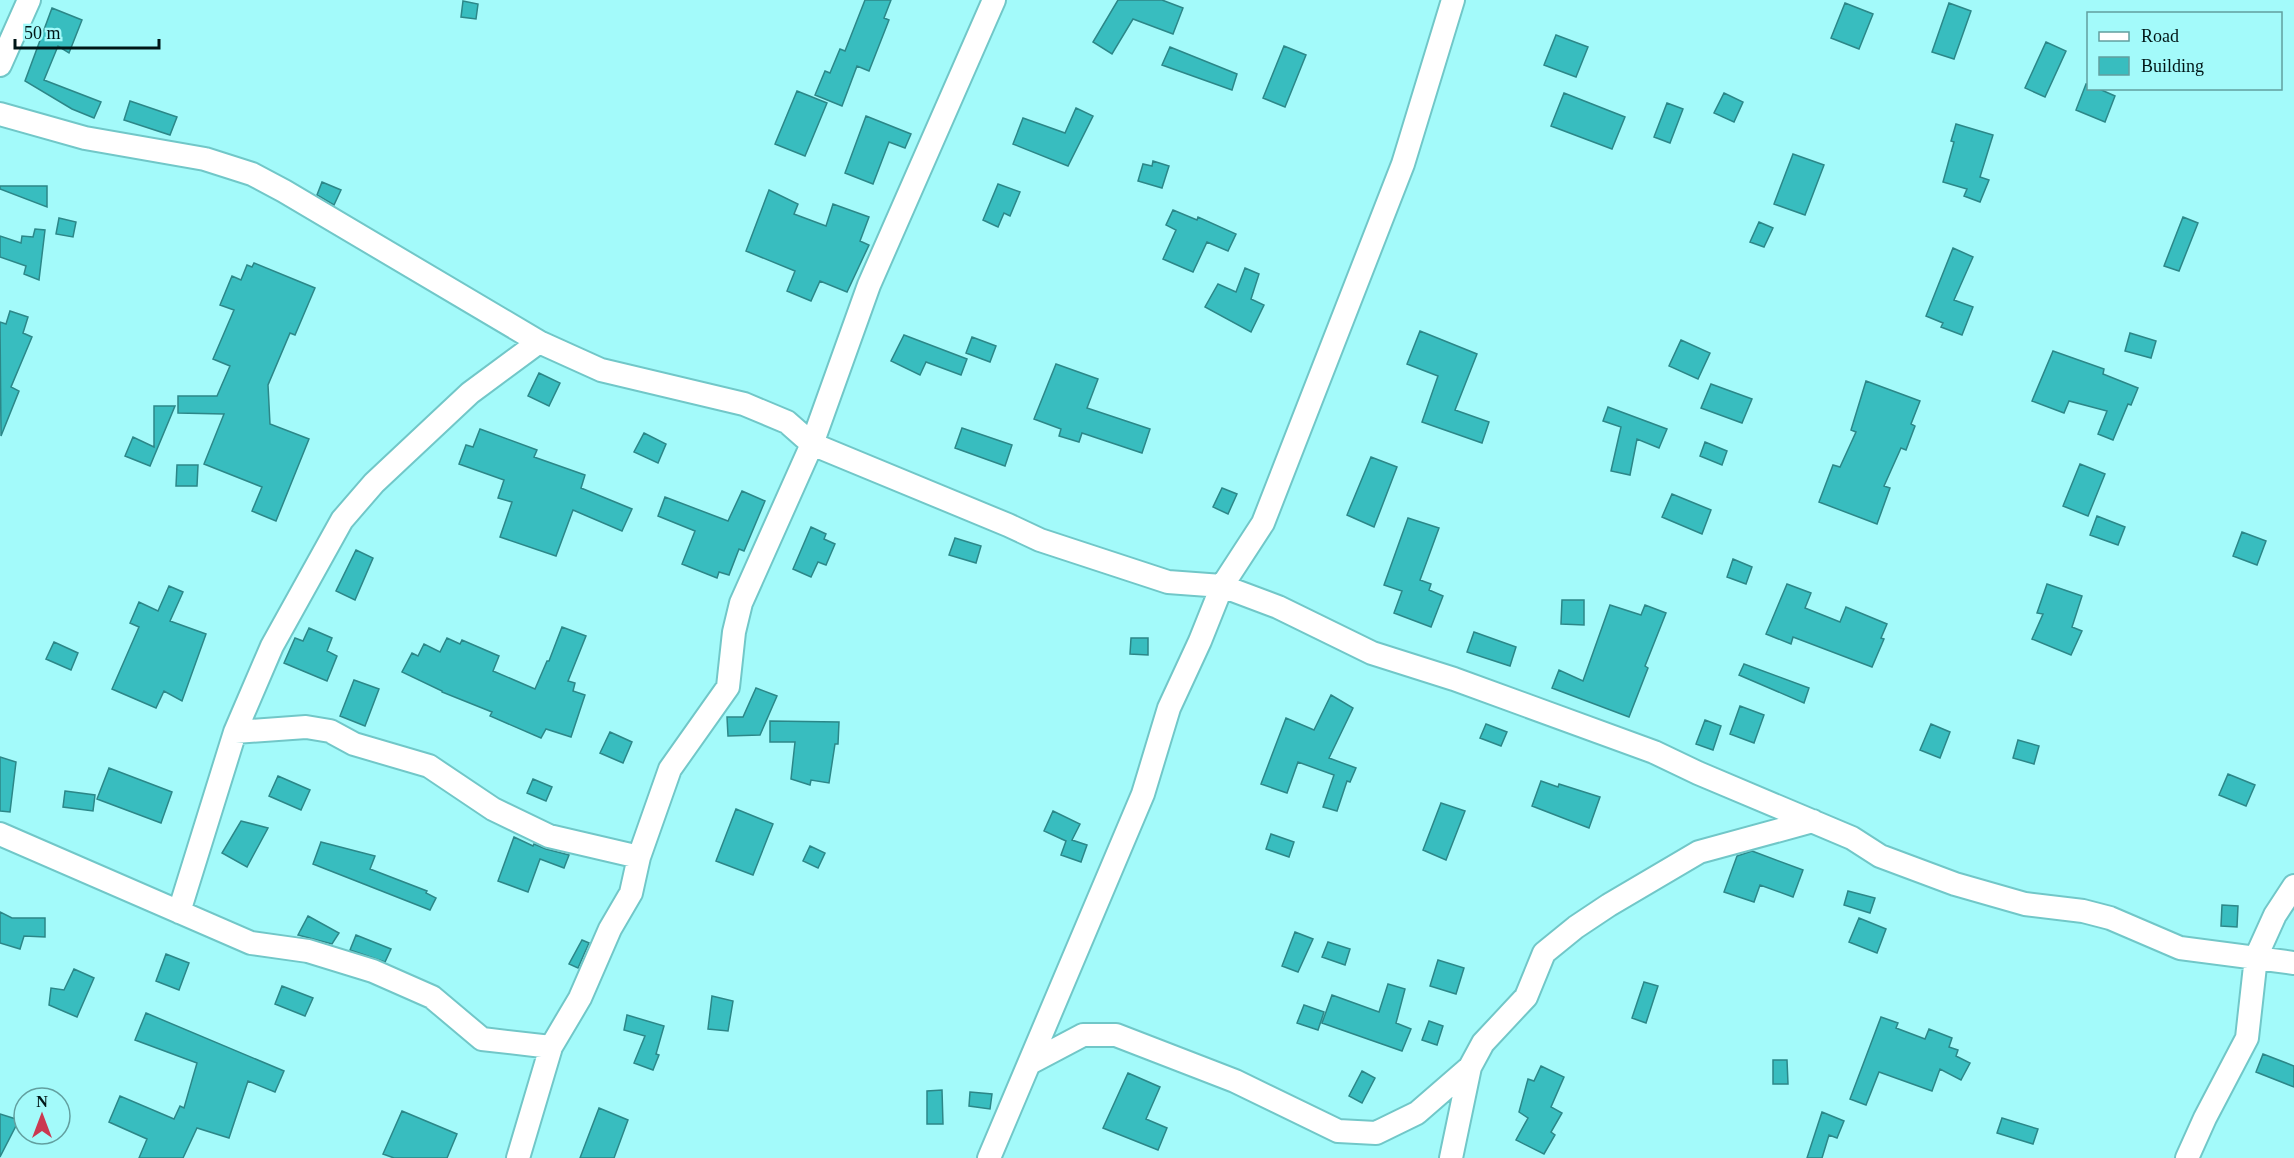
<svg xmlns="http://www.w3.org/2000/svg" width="2294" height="1158" viewBox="0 0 2294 1158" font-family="Georgia,serif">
	<rect width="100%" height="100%" fill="#a3fafa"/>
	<!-- building -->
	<path fill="#38bdbf" stroke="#2c8788" stroke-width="1.5" d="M865,0H891L884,18L889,20L869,71L857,66L842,106L815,95L825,71L830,73L840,49L845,51Z
		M1118,0H1162L1183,8L1173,34L1133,19L1112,54L1093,42Z
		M463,1L478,4L476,19L461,17Z
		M1845,3L1873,14L1859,49L1831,38Z
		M1949,3L1971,11L1954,59L1932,52Z
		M52,8L82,20L69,53L58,46L44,80L101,102L94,118L72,109L25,81Z
		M1556,35L1588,47L1576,77L1544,65Z
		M2046,42L2066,51L2045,97L2025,88Z
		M1284,46L1306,55L1285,107L1263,98Z
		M1170,47L1237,74L1232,90L1162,65Z
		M2086,84L2088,85V88H2097L2115,96L2105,122L2076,110Z
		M797,91L827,103L805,156L775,144Z
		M1564,93L1625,117L1612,149L1551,126Z
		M1724,93L1743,102L1734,122L1714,113Z
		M130,101L177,117L170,135L124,120Z
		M1667,103L1683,109L1670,143L1654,137Z
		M1076,108L1093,116L1068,166L1013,144L1023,118L1065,133Z
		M866,116L911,134L905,148L889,142L873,184L845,173Z
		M1956,124L1993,135L1980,177L1989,180L1980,202L1964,196L1967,189L1943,182L1954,142L1951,141Z
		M1793,154L1824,165L1805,215L1774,204Z
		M1153,161L1169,166L1162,188L1138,181L1143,164L1152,166Z
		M322,182L341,190L334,205L317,195Z
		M998,184L1020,192L1010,216L1004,213L998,227L983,220Z
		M0,186H47V207L0,189Z
		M769,190L798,204L794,214L826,226L833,204L869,217L860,241L869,245L847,292L820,281L811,301L787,291L795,271L746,251Z
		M1173,210L1197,220L1198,217L1236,234L1228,251L1207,242L1193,272L1163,259L1176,230L1166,225Z
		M2183,217L2198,223L2179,271L2164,266Z
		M59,218L76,222L73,237L56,234Z
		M1759,222L1773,228L1764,247L1750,242Z
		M35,229L45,230L39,280L24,274L26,266L0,257V236L21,243L22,236L33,237Z
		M1953,248L1973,257L1954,300L1973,307L1962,335L1941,327L1943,323L1926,316Z
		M254,263L315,288L295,335L290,333L268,385L270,424L309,439L276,521L252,511L262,487L204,464L224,414L178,413V396H217L230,366L213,359L234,310L220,305L232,276L241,280L247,265L252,267Z
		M1245,268L1259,274L1251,299L1264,305L1251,332L1205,307L1218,284L1236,292Z
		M10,311L28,317L23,333L32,337L11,387L19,391L1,436L0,322L6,324Z
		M1420,331L1477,354L1455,410L1489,422L1482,443L1422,422L1438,376L1407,364Z
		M2130,333L2156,341L2151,358L2125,351Z
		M904,335L967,359L961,375L926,362L920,375L891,361Z
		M972,337L996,346L990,362L966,353Z
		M1681,340L1710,353L1698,379L1669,366Z
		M2053,351L2104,369L2103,374L2138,388L2131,405L2128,404L2113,440L2098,434L2107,411L2069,401L2064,413L2032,401Z
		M1056,364L1098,379L1087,408L1150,429L1142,453L1082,433L1079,442L1059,436L1061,429L1034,419Z
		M539,373L560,383L549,406L528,396Z
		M1866,381L1920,401L1911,424L1915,426L1906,450L1901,448L1884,486L1890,488L1877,524L1819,502L1833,465L1840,467L1856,432L1851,430Z
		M1711,384L1752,399L1742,423L1701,408Z
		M154,406H175L150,466L125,456L133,437L154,447Z
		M1608,407L1667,429L1659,448L1637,439L1630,475L1611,471L1621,427L1603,421Z
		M962,428L1012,445L1005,466L955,448Z
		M480,429L537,450L534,457L585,475L581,488L632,509L622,531L573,510L556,556L500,537L512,502L498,498L504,480L459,464L466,445L473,447Z
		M644,433L666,444L658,463L634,452Z
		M1705,442L1727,451L1722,465L1700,456Z
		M1371,457L1397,467L1374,527L1347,515Z
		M2080,464L2105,474L2088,516L2063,506Z
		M177,465H198L197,486H176Z
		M1222,488L1237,494L1228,514L1213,507Z
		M742,491L765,501L744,551L739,549L729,575L719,572L717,578L682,564L695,531L658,516L665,497L728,521Z
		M1672,494L1711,510L1702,534L1662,517Z
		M2097,516L2125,527L2118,545L2090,535Z
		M1408,518L1439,528L1420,580L1431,584L1429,590L1443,596L1431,627L1394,613L1402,591L1384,585Z
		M811,527L826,534L824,539L835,544L826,565L818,562L811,577L793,569Z
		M2242,532L2266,541L2257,565L2233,556Z
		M955,538L981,546L976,563L949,555Z
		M356,550L373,558L355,600L336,591Z
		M1733,559L1752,567L1746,584L1727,577Z
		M1787,584L1811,593L1805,608L1840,622L1846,607L1887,624L1881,638L1884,639L1872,667L1793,637L1791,644L1766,634Z
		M2047,584L2082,596L2072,627L2082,631L2071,655L2032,639L2043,614L2037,613Z
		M169,586L183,592L170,621L206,634L182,701L164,691L156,708L112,689L139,627L130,623L139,602L158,611Z
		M1562,600H1584V625L1561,624Z
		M1610,605L1641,615L1645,605L1666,613L1645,666L1648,668L1629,717L1552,688L1559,670L1583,681Z
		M562,627L586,636L568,681L575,683L573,691L585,695L571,737L546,729L541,738L490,716L492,712L442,692V691L402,672L412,653L418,656L424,644L440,652L447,638L460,644L462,640L499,656L493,671L535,689L547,661H549Z
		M309,628L332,638L327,651L337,656L327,681L284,663L295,638L303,641Z
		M1474,632L1516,647L1510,666L1467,652Z
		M1131,638H1148V655L1130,654Z
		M54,642L78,653L71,670L46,659Z
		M1744,664L1809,688L1804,703L1739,675Z
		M354,680L379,689L365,726L340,716Z
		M756,688L777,696L760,735L728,736L727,717H743Z
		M1331,695L1353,708L1329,758L1356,768L1350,782L1347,781L1337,811L1323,807L1334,775L1298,762L1287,793L1261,784L1286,718L1314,730Z
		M1740,706L1764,715L1754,743L1730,734Z
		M1705,720L1721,726L1713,750L1696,744Z
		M770,721L839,722L838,744H835L829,783L811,780L810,785L791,779L795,742H770Z
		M1486,724L1507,732L1501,746L1480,738Z
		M1931,724L1950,732L1940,758L1920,750Z
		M610,732L632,742L623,763L600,753Z
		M2018,740L2039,746L2034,764L2013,758Z
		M0,757L16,762L10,812L0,811Z
		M109,768L172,792L161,823L97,799Z
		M2228,774L2255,785L2246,806L2219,795Z
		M278,776L310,790L301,810L269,796Z
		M533,779L552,787L546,801L527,793Z
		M1541,781L1558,787L1559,784L1600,797L1589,828L1532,806Z
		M65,791L95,795L93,811L63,807Z
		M1441,803L1465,811L1446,860L1423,850Z
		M736,809L773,824L753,875L716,861Z
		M1053,811L1080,824L1072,840L1087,845L1081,862L1061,855L1066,841L1044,831Z
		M241,821L268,828L247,867L222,853Z
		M1271,834L1294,842L1289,857L1266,849Z
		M514,837L533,846L534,844L546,849L569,855L564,868L540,859L528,892L498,881Z
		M321,842L375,856L370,869L427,891L426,893L436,898L430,910L313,864Z
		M810,846L825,853L818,868L803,861Z
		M1752,851L1803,870L1793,897L1760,885L1754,902L1724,892L1737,856Z
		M1848,891L1875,898L1870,913L1844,905Z
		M2222,905L2238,906L2237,927L2221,926Z
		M0,912L12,918H45V937L24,936L20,949L0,943Z
		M308,916L339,933L332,944L298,935Z
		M1859,918L1886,929L1877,953L1849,942Z
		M1295,932L1313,939L1298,972L1282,966Z
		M356,935L391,949L385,962L350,950Z
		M582,940L589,943L578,968L569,964Z
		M1328,942L1350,949L1345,965L1322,957Z
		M166,954L189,963L179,990L156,981Z
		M1438,960L1464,968L1456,994L1430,986Z
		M74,969L94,978L77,1017L49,1005L51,988L64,990Z
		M1644,982L1658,986L1646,1023L1632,1018Z
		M1388,984L1405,989L1396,1023L1411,1029L1402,1051L1322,1023L1332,995L1379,1012Z
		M282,986L313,998L305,1016L275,1004Z
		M712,996L733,1001L728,1031L708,1029Z
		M1304,1005L1324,1012L1318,1030L1297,1023Z
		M146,1013L284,1071L275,1092L248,1081L229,1138L197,1128L183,1158H139L147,1139L109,1122L120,1096L174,1119L180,1106L184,1108L197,1063L135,1040Z
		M627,1015L664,1026L656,1054L659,1055L653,1070L634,1063L645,1036L624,1030Z
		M1881,1017L1898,1023L1896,1028L1925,1039L1929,1029L1952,1038L1949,1047L1958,1050L1956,1056L1970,1063L1961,1080L1940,1069L1932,1091L1879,1072L1866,1105L1850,1099Z
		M1429,1021L1443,1026L1437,1045L1422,1040Z
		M2263,1054L2294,1066V1087L2256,1072Z
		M1773,1060H1787L1788,1084H1773Z
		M1541,1066L1564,1077L1551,1107L1562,1113L1551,1132L1555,1135L1544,1154L1516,1140L1528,1118L1519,1112L1528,1079L1534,1081Z
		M1362,1071L1375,1078L1362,1103L1349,1096Z
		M1128,1073L1160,1087L1146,1119L1167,1128L1158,1150L1103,1128Z
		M942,1090L943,1124H927V1091Z
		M970,1092L992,1094L990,1109L969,1106Z
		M599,1108L628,1120L614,1158H580Z
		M402,1111L457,1134L447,1158H394L383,1154Z
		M1822,1112L1844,1121L1837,1138L1829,1135L1822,1158H1807Z
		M0,1114L19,1120L0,1157Z
		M2002,1118L2038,1129L2033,1144L1997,1133Z"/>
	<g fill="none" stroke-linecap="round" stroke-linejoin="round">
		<defs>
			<path id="minor" d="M0,65L29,0
				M0,114L85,138L205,159L252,174L284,191L539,342L601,370L744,404L787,422L812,444L1008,525L1040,540L1168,582L1222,586L1278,607L1372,653L1454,679L1654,752L1698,773L1852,838L1880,856L1955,884L2025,904L2083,911L2110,918L2180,948L2294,963
				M235,732L306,727L330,731L354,744L429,766L493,809L549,836L639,857
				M0,834L251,943L308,951L373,971L432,997L482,1039L551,1047
				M179,912L235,732L272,646L342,520L374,483L470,393L539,342
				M1030,1063L1083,1035H1116L1235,1081L1338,1131L1376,1133L1417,1113L1470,1067
				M518,1158L551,1047L580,998L610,929L631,893L639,857L670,769L728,687L734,632L741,603L812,444L869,285L994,0
				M989,1158L1143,794L1169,708L1200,641L1222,586L1263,523L1403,164L1453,0
				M1451,1158L1470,1067L1483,1043L1526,997L1544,953L1576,927L1609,905L1699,852L1813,821
				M2187,1158L2205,1118L2247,1038L2256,957L2275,915L2294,886"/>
		</defs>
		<!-- minor casing -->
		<use href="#minor" stroke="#71c7c8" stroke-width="26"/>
		<!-- minor -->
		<use href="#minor" stroke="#fff" stroke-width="22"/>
	</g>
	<!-- legend -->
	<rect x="2087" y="12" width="195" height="78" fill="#a3fafa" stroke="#629f9f" stroke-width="1.5"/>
	<rect x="2099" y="32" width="30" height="9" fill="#ffffff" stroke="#629f9f" stroke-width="1.5"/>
	<text x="2141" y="42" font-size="18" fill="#001617">Road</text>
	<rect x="2099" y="57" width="30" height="18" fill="#38bdbf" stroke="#629f9f" stroke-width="1.5"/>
	<text x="2141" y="72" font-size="18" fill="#001617">Building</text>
	<!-- north arrow -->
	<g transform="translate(42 1116)"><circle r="28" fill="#a3fafa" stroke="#629f9f" stroke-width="1.5"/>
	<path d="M0-4.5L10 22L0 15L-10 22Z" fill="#ca3951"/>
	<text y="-9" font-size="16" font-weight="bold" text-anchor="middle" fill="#001617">N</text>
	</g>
	<!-- scale -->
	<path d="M15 39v9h144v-9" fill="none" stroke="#001617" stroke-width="3"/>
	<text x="24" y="39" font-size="18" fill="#001617" stroke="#a3fafa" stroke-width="4.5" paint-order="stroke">50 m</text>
</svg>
